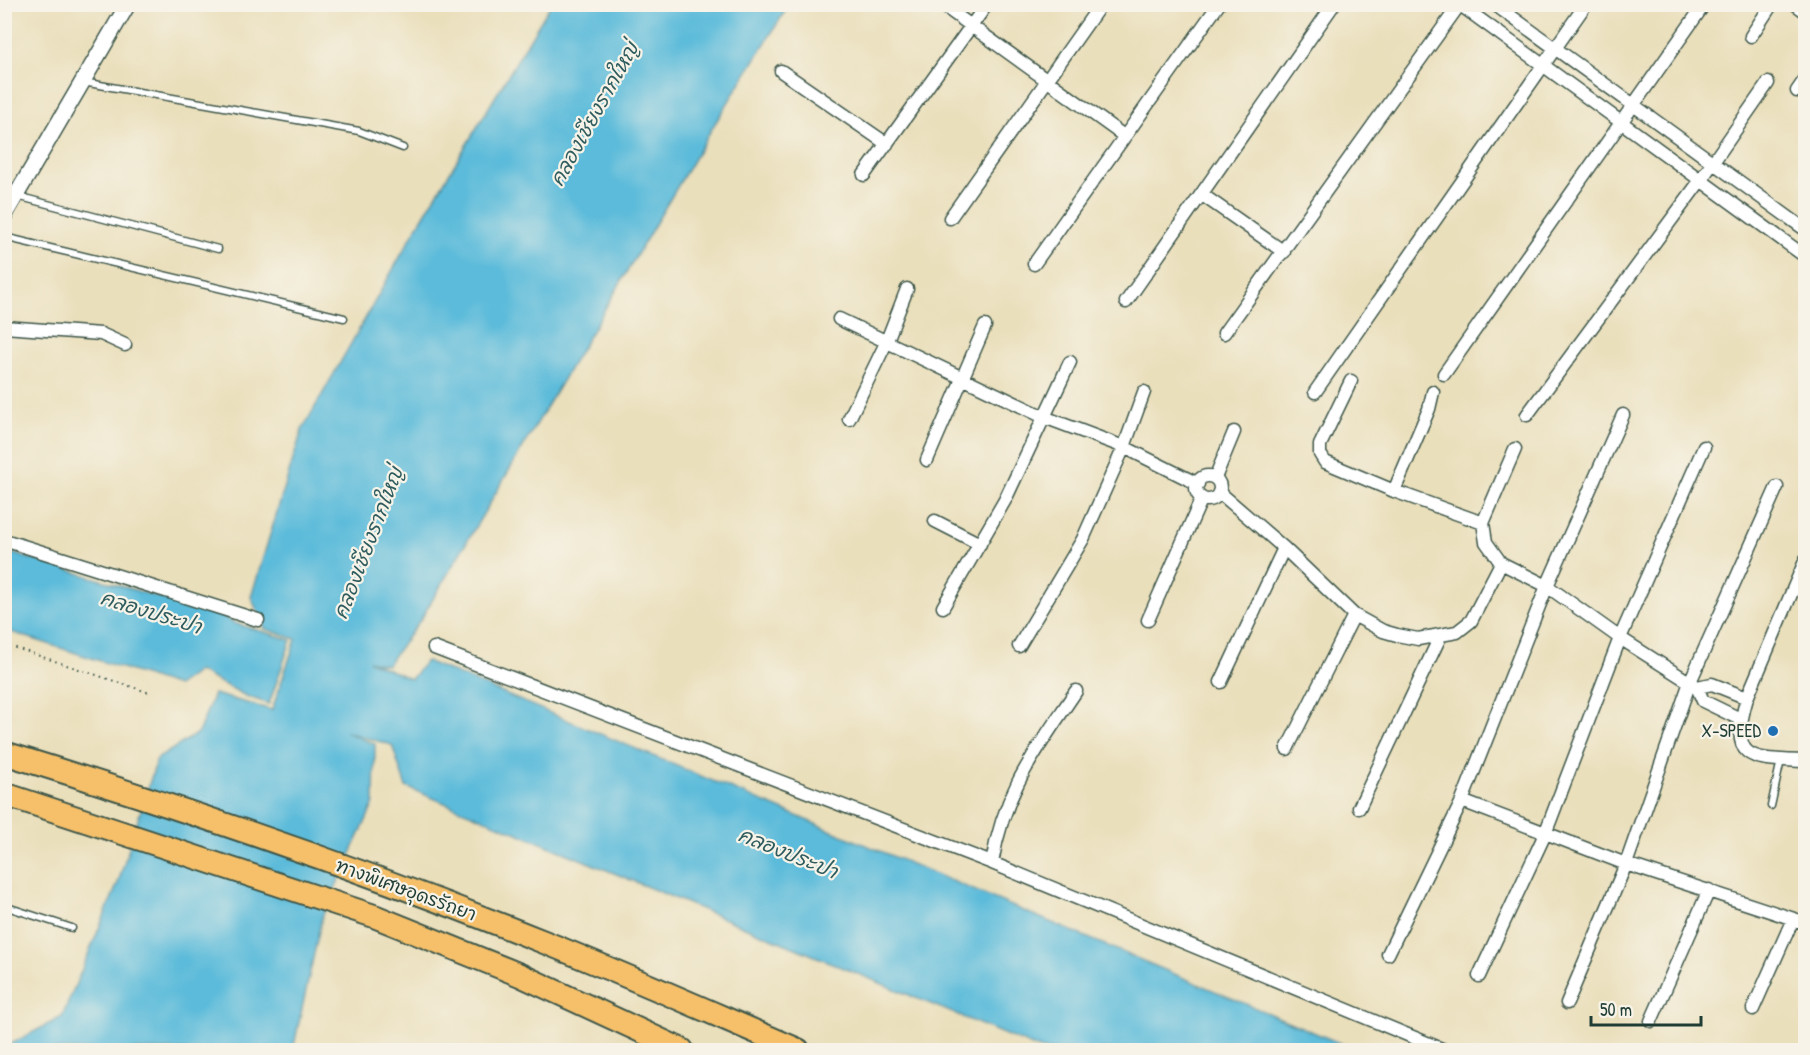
<svg xmlns="http://www.w3.org/2000/svg" width="1810" height="1055" viewBox="0 0 1810 1055" font-family="'Patrick Hand','Playpen Sans Thai',sans-serif">
	<rect width="100%" height="100%" fill="#f7f3e8"/>
	<filter id="ink" filterUnits="userSpaceOnUse"><feTurbulence type="fractalNoise" baseFrequency=".0167" numOctaves="2"/><feDisplacementMap in="SourceGraphic" scale="12" xChannelSelector="R" yChannelSelector="G"/><feConvolveMatrix kernelMatrix="1 2 1 2 8 2 1 2 1" color-interpolation-filters="sRGB"/></filter>
	<filter id="wash" filterUnits="userSpaceOnUse"><feTurbulence type="fractalNoise" baseFrequency=".008" numOctaves="4" result="noise"/><feDisplacementMap in="SourceGraphic" scale="24" xChannelSelector="R" yChannelSelector="G"/><feGaussianBlur stdDeviation="1.35" result="paint"/><feColorMatrix in="noise" values="0 0 0 0 0 0 0 0 0 0 0 0 0 0 0 0 0 1.4 0 .05"/><feComposite in="paint" operator="in"/></filter>
	<g filter="url(#wash)">
		<rect width="100%" height="100%" fill="#eadfbb"/>
		<!-- water -->
		<path fill="#5bbbda" stroke="#3d7c87" stroke-width="1.5" d="M551,4L789,5L714,125L421,619L387,665L369,661L411,679L426,661L1356,1050H1042L406,787L392,745L346,732L375,744L374,803L322,917L293,1050H5V1047L62,1017L118,883L157,759L198,733L214,694L272,710L296,639L265,629L251,597L302,430L417,227Z
			M5,551L168,600L218,613L234,623L291,640L269,704L246,696L198,671L177,686L5,630Z"/>
	</g>
	<g filter="url(#ink)">
		<g fill="none" stroke-linecap="round" stroke-linejoin="round">
			<defs>
				<path id="service" d="M83,82L359,131L403,148
					M17,196L218,249
					M4,237L344,318
					M1771,806L1781,760
					M4,906L72,928"/>
				<path id="minor" d="M941,4L1124,136
					M1459,4L1806,257
					M1494,4L1806,230
					M1795,4L1806,12
					M1751,36L1772,4
					M781,71L887,144
					M1797,91L1806,78
					M864,175L987,4
					M1201,194L1284,252
					M950,218L1101,4
					M1034,264L1219,4
					M1126,302L1334,4
					M839,319L1044,417L1124,447L1198,484
					M4,327L101,334L125,345
					M1224,333L1460,4
					M1444,374L1701,9
					M1351,381L1320,445V454L1325,462L1394,491L1429,409L1433,392
					M1315,392L1586,4
					M1527,415L1700,181L1768,83
					M849,419L886,343L907,289
					M927,460L985,326
					M1196 488a12 12 0 1 1 24 0a12 12 0 1 1-24 0Z
					M1215,478L1234,432
					M1394,491L1483,523
					M1219,492L1284,548L1354,615L1383,631L1397,635L1418,639L1457,632L1471,621L1501,563L1547,586L1620,638L1697,687L1703,701L1740,719
					M935,521L980,544
					M4,540L258,620
					M1806,559L1747,698C1728,762 1751,759 1806,761
					M1501,563L1486,542L1483,523L1515,449
					M943,607L1005,500L1070,362
					M1148,620L1202,498
					M1019,646L1083,539L1124,447L1144,392
					M434,648L992,863L1444,1050
					M1221,682L1284,548
					M1697,687L1712,684L1747,698
					M1287,749L1354,615
					M1462,801L1626,864L1806,923
					M1359,808L1440,637
					M992,863C1004,790 1036,751 1076,691
					M1388,954L1462,801L1547,586L1623,415
					M1479,976L1545,834L1620,638L1704,447
					M1567,1003L1626,864L1690,682L1777,487
					M1753,1009L1793,919
					M1651,1021L1709,890"/>
				<path id="tertiary" d="M4,216L128,4"/>
				<path id="motorway" d="M4,753C186,809 367,871 544,942C629,976 714,1014 798,1050
					M4,794L374,916L520,975L682,1050"/>
			</defs>
			<!-- service casing -->
			<use href="#service" stroke="#3d5548" stroke-width="9"/>
			<!-- minor casing -->
			<use href="#minor" stroke="#3d5548" stroke-width="15"/>
			<!-- tertiary casing -->
			<use href="#tertiary" stroke="#3d5548" stroke-width="18"/>
			<!-- motorway casing -->
			<use href="#motorway" stroke="#3d5548" stroke-width="26"/>
			<!-- path -->
			<path stroke="#3d5548" stroke-width="2" stroke-dasharray="1.5 4.5" stroke-linecap="butt" d="M4,644L150,693"/>
			<!-- service -->
			<use href="#service" stroke="#fff" stroke-width="6"/>
			<!-- minor -->
			<use href="#minor" stroke="#fff" stroke-width="12"/>
			<!-- tertiary -->
			<use href="#tertiary" stroke="#fff" stroke-width="15"/>
			<!-- motorway -->
			<use href="#motorway" stroke="#f6c06b" stroke-width="22"/>
		</g>
	</g>
	<!-- markers -->
	<circle fill="#1f6fb2" stroke="#f7f3e8" stroke-width="2" cx="1773" cy="731" r="6"/>
	<g text-anchor="middle" stroke-width="4.5" stroke-linejoin="round" paint-order="stroke">
		<!-- poi labels -->
		<g font-size="18" fill="#1f3d34" stroke="#f7f3e8" text-anchor="end">
			<text x="1761" y="737">X-SPEED</text>
		</g>
		<!-- street labels -->
		<g font-size="18" fill="#1f3d34" stroke="#f7f3e8">
			<text transform="translate(406 890) rotate(20)" y="6">ทางพิเศษอุดรรัถยา</text>
		</g>
		<!-- water labels -->
		<g font-size="20" font-style="italic" fill="#2e5c5e" stroke="#f7f3e8">
			<text transform="translate(594 114) rotate(-61)" y="7">คลองเชียงรากใหญ่</text>
			<text transform="translate(368 543) rotate(-69)" y="7">คลองเชียงรากใหญ่</text>
			<text transform="translate(151 612) rotate(17)" y="7">คลองประปา</text>
			<text transform="translate(788 853) rotate(22)" y="7">คลองประปา</text>
		</g>
	</g>
	<!-- margin -->
	<rect width="1810" height="1055" fill="none" stroke="#f7f3e8" stroke-width="24"/>
	<!-- scale -->
	<path d="M1591 1016v9h110v-9" fill="none" stroke="#1f3d34" stroke-width="3"/>
	<text x="1600" y="1016" font-size="18" fill="#1f3d34" stroke="#f7f3e8" stroke-width="4.5" paint-order="stroke">50 m</text>
</svg>
